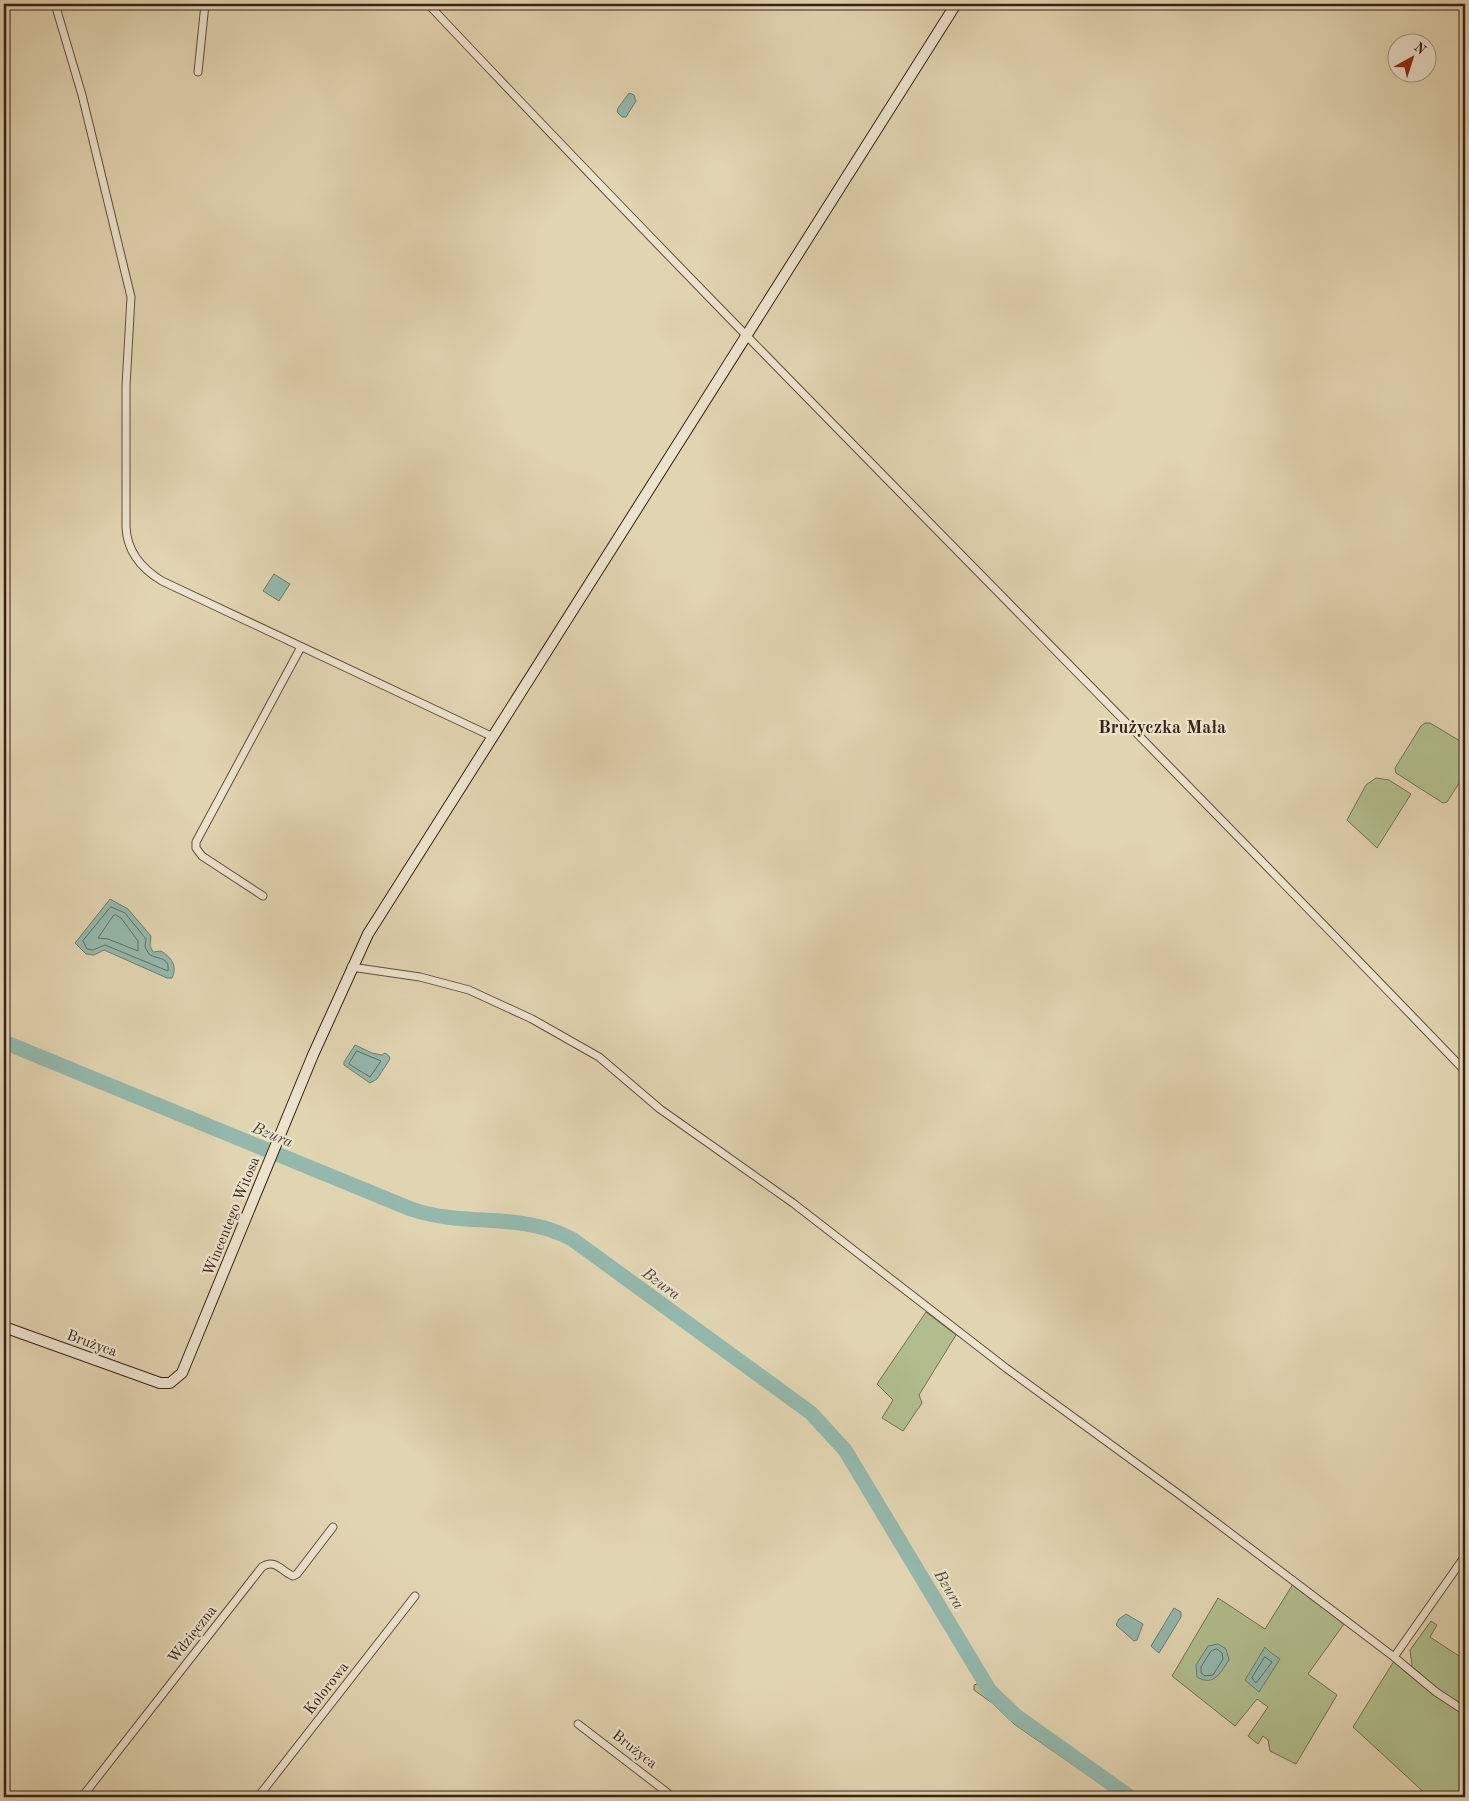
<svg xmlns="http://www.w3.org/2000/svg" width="1469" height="1801" viewBox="0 0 1469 1801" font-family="'Old Standard TT',serif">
	<rect width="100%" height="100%" fill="#e1d4b1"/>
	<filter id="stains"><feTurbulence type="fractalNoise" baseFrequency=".004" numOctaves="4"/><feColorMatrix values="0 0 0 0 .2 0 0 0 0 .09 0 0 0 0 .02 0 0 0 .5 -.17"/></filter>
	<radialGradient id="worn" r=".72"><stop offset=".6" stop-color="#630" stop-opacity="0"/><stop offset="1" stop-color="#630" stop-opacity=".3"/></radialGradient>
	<!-- green -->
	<path fill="#b1bd8d" stroke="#746f52" d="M1425,723H1430L1465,744V774L1447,802L1443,803L1396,773L1395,768L1421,726Z
		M1376,778L1389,780L1411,794L1377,848L1347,820L1366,785Z
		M926,1312L956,1335L919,1395L922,1403L903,1431L882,1418L893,1400L877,1384Z
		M1293,1584L1344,1624L1308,1674L1337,1695L1296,1764L1270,1751L1268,1740L1263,1736L1258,1744L1248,1736L1268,1707L1257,1699L1235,1726L1172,1676L1218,1598L1265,1629Z
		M1431,1621L1437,1625L1430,1637L1465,1660V1797H1429L1353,1727L1394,1661L1407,1672L1412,1665L1410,1650Z
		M985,1681L1001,1704L1015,1715L1130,1797H1119L1014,1724L992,1703L974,1690V1685Z"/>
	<!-- water -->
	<path fill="#94b8ac" stroke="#6f7c70" d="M629,93L634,95L636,101L626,117H622L617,112L618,108Z
		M274,574L290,584L279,601L263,591Z
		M110,899L128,909L151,936L150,946L153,952L161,951C171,957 178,966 172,978H167L104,950L94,955L86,954L75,943Z
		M355,1045L372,1053L382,1055L385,1053L389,1056L390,1059L377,1079L370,1083L344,1065V1062Z
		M1174,1608L1181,1612V1617L1159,1653L1151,1646Z
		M1126,1614L1143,1624L1137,1640L1134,1641L1116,1625L1119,1619Z
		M1218,1644L1226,1649L1229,1660C1220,1673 1214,1687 1197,1677L1196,1665L1208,1646Z
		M1265,1647L1270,1652L1280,1659L1259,1692L1245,1680Z"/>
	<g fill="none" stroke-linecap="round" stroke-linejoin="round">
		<!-- shore -->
		<path stroke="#666c62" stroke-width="1" d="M111,907L125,913L146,939L145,947L149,954C157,960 170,956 168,971L105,945L93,950L87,949L83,941Z
			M116,915L121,918L138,941V951L108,939L98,938L113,916Z
			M357,1051L381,1061L370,1077L349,1064Z
			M1217,1649L1222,1653L1223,1659L1213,1675L1205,1676L1201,1673V1667L1211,1651Z
			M1265,1657L1272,1662L1256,1683L1252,1678Z"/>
		<!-- river -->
		<path stroke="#94b8ac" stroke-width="15" d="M4,1042L411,1209C467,1228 520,1211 572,1239L811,1413L845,1450L990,1691L1015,1715L1130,1797"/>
		<defs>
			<path id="street" d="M55,4L82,95L131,297L126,386V527C127,551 142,569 162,581L491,736
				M428,4C768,365 1122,713 1465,1071
				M198,72L205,4
				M263,896L202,856L196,848V842L301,647
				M351,967L420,977L469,990L532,1019L599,1057L660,1109L793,1203L1006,1368L1184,1498L1394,1657L1436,1692L1465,1711
				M1394,1657L1465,1556
				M578,1724L673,1797
				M82,1797L262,1567C275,1558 281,1571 293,1576L297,1574L333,1527
				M258,1797L415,1596"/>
			<path id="secondary" d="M4,1327L160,1383H170L182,1373L313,1055L368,934L956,4"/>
		</defs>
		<!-- street casing -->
		<use href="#street" stroke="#624e3e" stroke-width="9"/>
		<!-- secondary casing -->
		<use href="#secondary" stroke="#382117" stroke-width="12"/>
		<!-- street -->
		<use href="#street" stroke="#ece3cc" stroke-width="7"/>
		<!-- secondary -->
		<use href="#secondary" stroke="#ece3cc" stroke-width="10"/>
	</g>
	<g text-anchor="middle" stroke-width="4.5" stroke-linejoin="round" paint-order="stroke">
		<!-- street labels -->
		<g font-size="15" fill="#382117" stroke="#ece3cc">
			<text transform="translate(231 1216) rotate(-68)" y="5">Wincentego Witosa</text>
			<text transform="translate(92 1343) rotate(20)" y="5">Brużyca</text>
			<text transform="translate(192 1634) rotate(-52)" y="5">Wdzięczna</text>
			<text transform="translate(326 1688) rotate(-52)" y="5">Kolorowa</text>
			<text transform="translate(635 1749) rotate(38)" y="5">Brużyca</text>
		</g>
		<!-- water labels -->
		<g font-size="16" font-style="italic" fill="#4f473c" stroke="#ece3cc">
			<text transform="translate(273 1134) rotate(22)" y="6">Bzura</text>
			<text transform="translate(662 1283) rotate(36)" y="6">Bzura</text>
			<text transform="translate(950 1589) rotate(59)" y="6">Bzura</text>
		</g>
		<!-- quarter labels -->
		<g font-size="18" font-weight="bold" fill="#382117" stroke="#ece3cc">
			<text x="1162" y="733">Brużyczka Mała</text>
		</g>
	</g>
	<!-- margin -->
	<rect width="1469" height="1801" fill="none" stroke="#e1d4b1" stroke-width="20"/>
	<rect x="5" y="5" width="1459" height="1791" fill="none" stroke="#382117" stroke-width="2.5"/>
	<rect x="10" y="10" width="1449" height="1781" fill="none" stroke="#382117"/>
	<!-- north arrow -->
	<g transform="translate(1412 58) rotate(39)"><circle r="24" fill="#ece3cc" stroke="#a49584"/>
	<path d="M0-4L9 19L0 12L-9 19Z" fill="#8f2418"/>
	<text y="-8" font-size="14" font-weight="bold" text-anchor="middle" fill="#382117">N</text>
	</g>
	<rect width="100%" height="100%" filter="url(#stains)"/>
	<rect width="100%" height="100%" fill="url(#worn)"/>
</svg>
